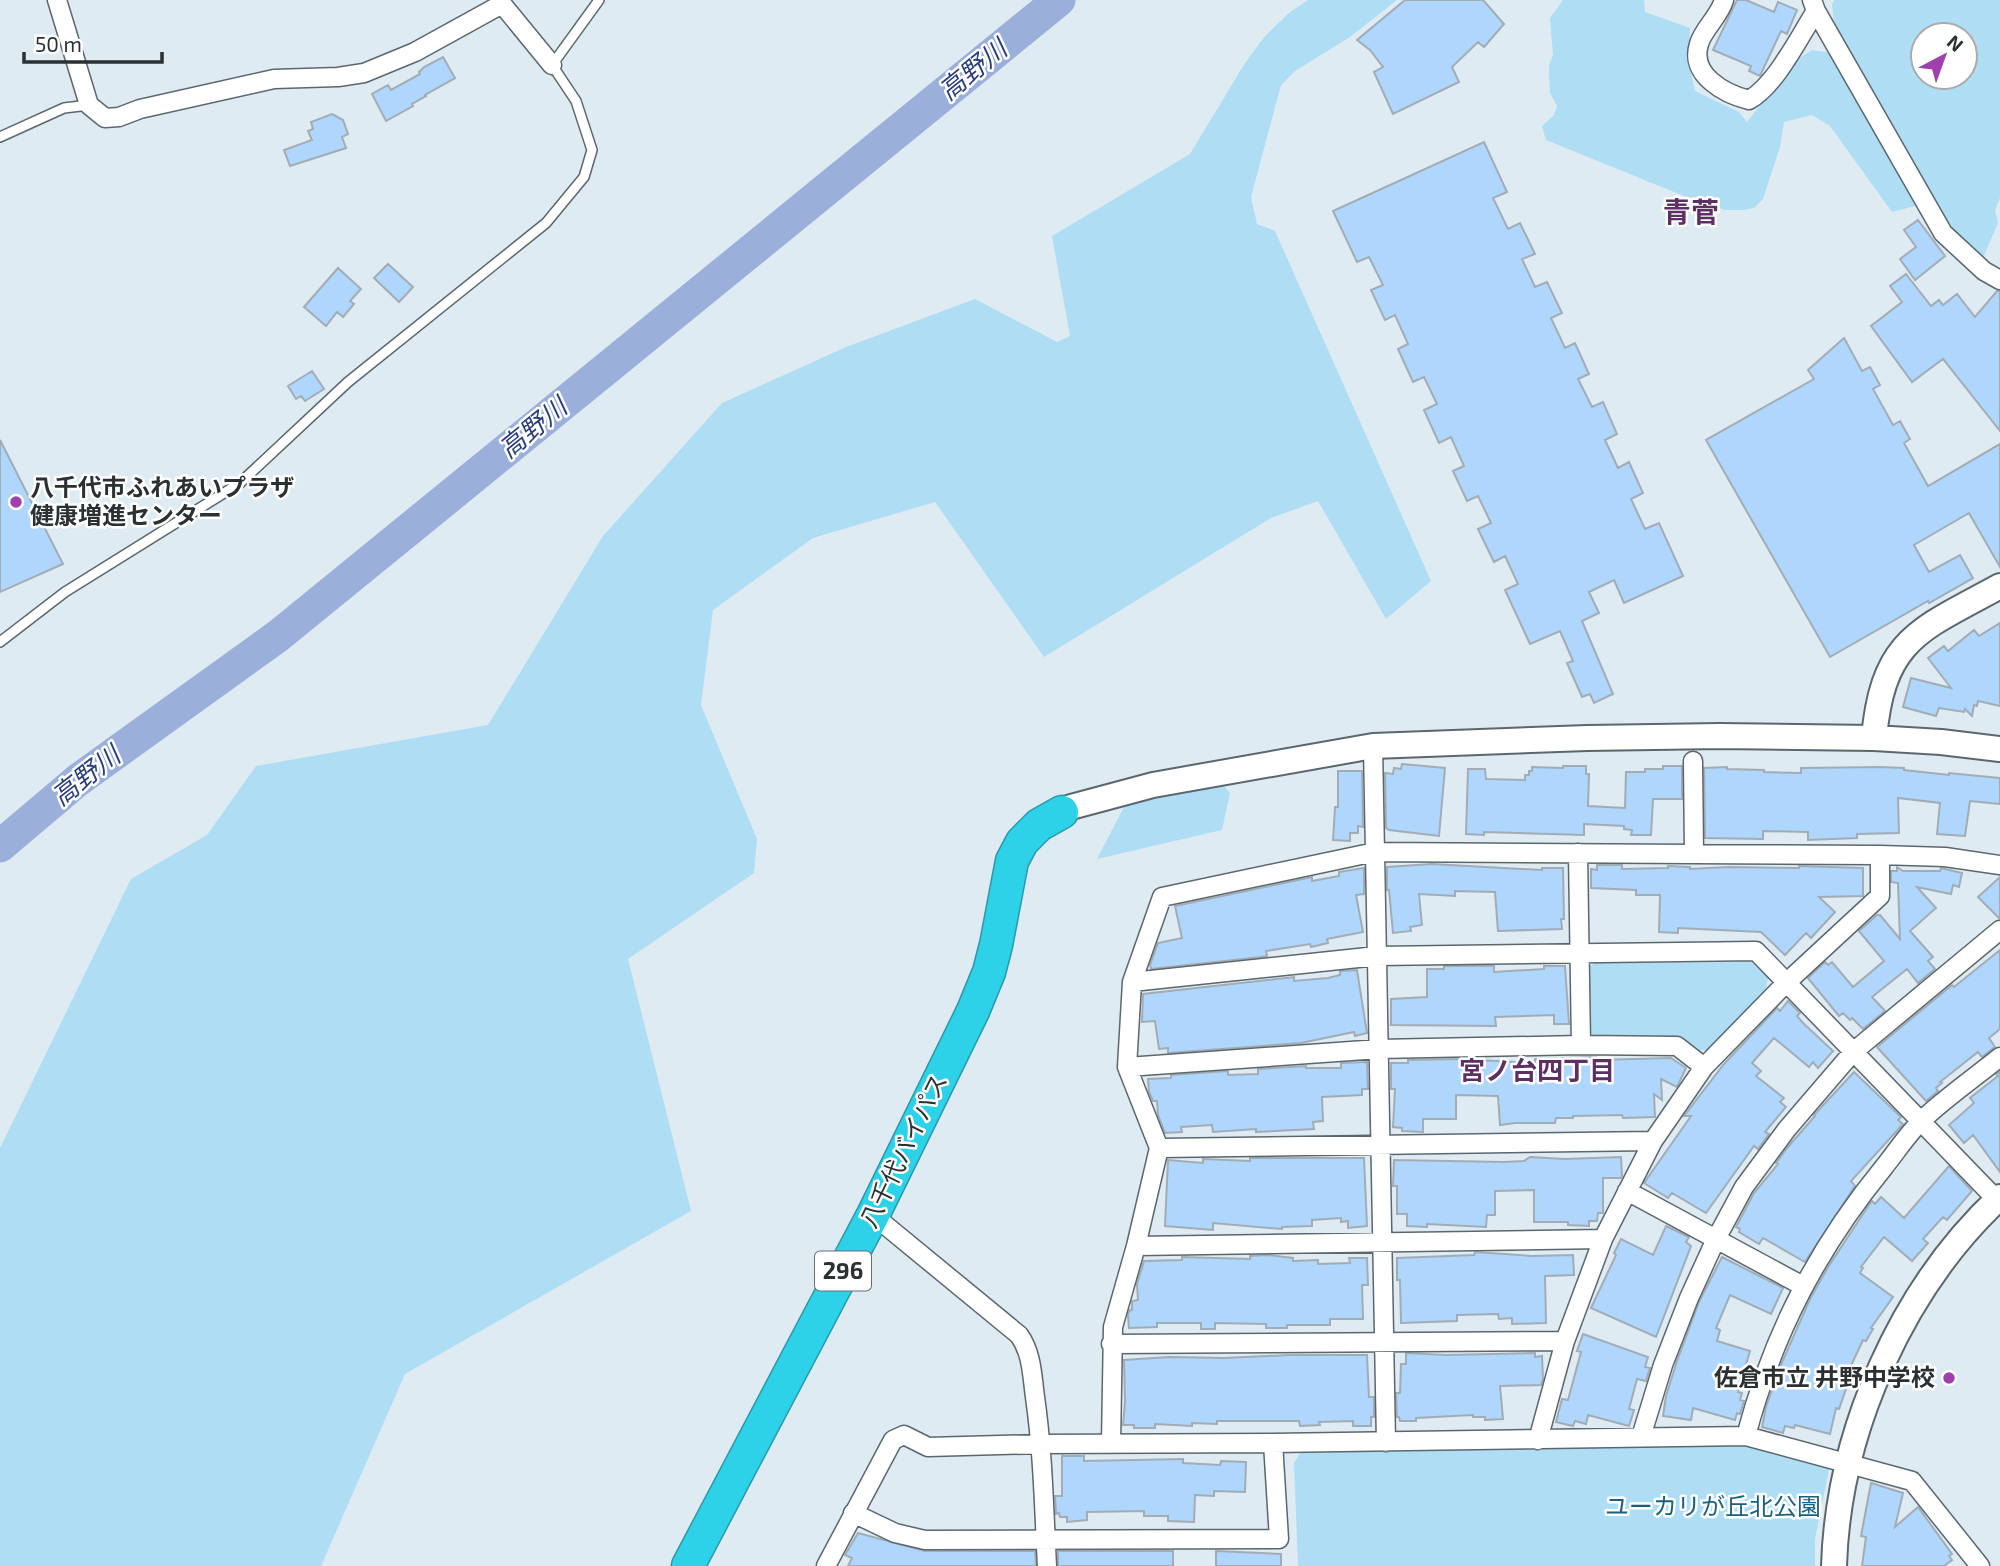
<svg xmlns="http://www.w3.org/2000/svg" width="2000" height="1566" viewBox="0 0 2000 1566" font-family="'Exo 2','Noto Sans JP',sans-serif">
	<rect width="100%" height="100%" fill="#deebf2"/>
	<!-- green -->
	<path fill="#afdef4" fill-rule="evenodd" d="M1308,0H1397L1350,37L1295,71L1281,85L1251,197L1257,224L1275,231L1431,581L1386,619L1318,501L1271,518L1044,657L935,502L813,538L713,610L701,705L757,839L754,873L628,959L691,1211L405,1374L321,1566H0V1148L131,879L207,835L256,766L488,725L603,536L722,403L846,347L975,299L1057,342L1070,336L1052,236L1190,154L1245,63L1265,36L1289,13Z
		M1563,0H1644L1645,12L1690,28V68L1695,91L1739,112L1747,122L1792,63L1812,50L1826,52L1835,58L1919,205L1892,212L1830,126L1812,115L1784,122L1780,147L1763,199L1754,208L1743,210H1725L1679,194L1546,140L1542,126L1554,115L1557,106L1550,93L1549,75V65L1553,55L1550,18Z
		M1834,0H2000V198L1995,210L1998,223L1982,260L1950,228L1834,23L1832,5ZM1923,35H1965V77H1923Z
		M1222,784L1230,793L1222,830L1097,859L1126,803Z
		M1752,962L1768,978L1766,988L1711,1049L1698,1051L1681,1036L1595,1038L1587,1030V968L1595,963Z
		M1674,1446H1746L1829,1469L1815,1539V1566H1298L1294,1463L1300,1453Z"/>
	<g fill="none" stroke-linecap="round" stroke-linejoin="round">
		<!-- river -->
		<path stroke="#9bafdb" stroke-width="33" d="M0,846L78,780L278,636L1059,0"/>
	</g>
	<!-- building -->
	<path fill="#afd7fd" stroke="#a2acb6" stroke-width="2" d="M1405,0H1483L1504,24L1484,47L1478,42L1452,67L1459,82L1393,114L1374,72L1383,67L1370,50L1357,40Z
		M1737,0H1746L1774,12L1778,2L1797,10L1787,34L1781,31L1760,76L1749,71L1751,66L1713,50Z
		M443,57L455,78L425,95L426,96L412,104L413,106L386,121L372,94L388,85L391,90L420,74L419,72L424,67Z
		M332,114L343,120L348,134L342,137L346,148L290,166L284,150L312,140L308,131L313,129L311,122Z
		M1484,142L1507,192L1493,198L1508,229L1520,223L1535,254L1522,259L1535,287L1547,282L1562,313L1551,318L1565,348L1575,343L1589,374L1578,379L1592,407L1603,402L1617,434L1605,440L1618,468L1629,462L1643,493L1631,499L1645,529L1659,523L1683,576L1624,603L1614,580L1589,592L1599,613L1582,621L1613,694L1594,703L1590,694L1582,697L1567,663L1573,661L1560,631L1530,644L1505,590L1518,584L1505,556L1494,562L1478,529L1491,523L1478,496L1467,501L1453,471L1464,466L1451,437L1439,443L1424,410L1437,404L1424,377L1413,382L1398,349L1408,344L1395,315L1385,320L1371,290L1383,285L1369,257L1357,262L1333,211Z
		M1918,220L1945,256L1915,280L1900,259L1916,247L1904,230Z
		M388,264L413,287L399,302L374,278Z
		M338,268L361,289L350,301L354,304L343,317L337,312L326,326L304,307Z
		M1906,274L1931,306L1939,300L1943,305L1957,294L1975,317L1997,291H2000V431L1943,359L1912,382L1871,326L1902,302L1890,286Z
		M1844,338L1862,371L1870,367L1880,385L1873,389L1893,425L1900,421L1910,439L1904,443L1928,486L2000,444V567L1969,513L1914,545L1929,572L1960,555L1973,578L1929,603L1928,601L1830,657L1706,440L1814,379L1808,370Z
		M312,371L324,389L305,401L301,396L296,399L288,386Z
		M0,440L63,564L0,592Z
		M2000,623V706L1978,701L1977,706L1974,705L1972,716L1965,709L1964,712L1939,708L1936,716L1903,707L1911,678L1951,688L1928,658L1944,646L1948,651L1974,630L1979,636Z
		M1402,764L1445,768L1439,836L1389,830L1386,828L1385,773L1393,774L1394,768L1401,769Z
		M1563,766H1586V774H1589L1588,806L1625,808L1626,772H1645V769H1663V766H1682V799H1653L1651,835H1631L1632,830L1624,829V826L1584,824V835L1484,832V835L1466,834L1468,769H1485L1486,779L1525,780V775H1529V771H1532V767L1563,768Z
		M1727,767V769L1764,770V772L1801,773V768L1880,767L1904,768V770L1949,775V773L2000,778V804L1970,801L1965,836L1937,834L1940,803L1898,798L1899,833L1857,834V838L1808,840V832L1763,831V839L1705,838L1704,768Z
		M1338,771H1362L1363,827L1358,826V833H1350V841L1333,840L1335,807H1338Z
		M1432,864L1542,870V868H1563L1564,919H1561L1562,929L1498,931L1495,892L1455,891V896L1419,894L1422,925L1410,927L1411,931L1393,933L1389,890H1387V867Z
		M1597,865H1622V869L1668,868V866L1690,867V869L1728,867L1799,868V866L1863,868V896L1819,897L1835,912L1811,938L1806,933L1785,955L1761,932L1678,928V933L1659,932L1660,895H1636V890L1591,888V869L1597,870Z
		M1897,867L1903,871H1940L1941,868L1962,873L1959,887L1953,885L1951,894L1917,887L1936,908L1910,931L1933,957L1928,961L1935,969L1918,983L1907,969L1872,997L1885,1011L1863,1029L1852,1018L1850,1020L1843,1013L1839,1016L1808,978L1825,962L1828,965L1832,962L1853,987L1884,961L1859,931L1877,915H1880L1900,939L1898,883L1891,882V871H1897Z
		M1364,868V894L1356,895L1363,932L1327,939L1328,943L1311,947L1310,944L1266,951L1267,956L1261,957L1151,969L1150,965L1158,943L1182,938L1175,906L1312,877V881L1339,876V872Z
		M2000,877V919L1978,897Z
		M2000,950V1029L1989,1038L1995,1047L1982,1057L1978,1052L1940,1082L1942,1083L1936,1088L1938,1091L1926,1101L1877,1047L1952,985L1954,987Z
		M1444,966H1494V972L1544,969V966H1565L1569,1024H1554V1015L1495,1017L1496,1026L1391,1025V999L1427,997V969H1444Z
		M1357,970L1367,1033L1355,1036L1354,1032L1301,1043L1168,1053V1048L1159,1049L1155,1021L1142,1022L1143,994L1294,977V981L1328,978L1340,975V971Z
		M1788,1001L1800,1013L1797,1016L1803,1023L1833,1051L1818,1068L1813,1062L1809,1067L1774,1038L1752,1063L1761,1071L1756,1076L1784,1098L1780,1102L1786,1107L1765,1132L1769,1134L1758,1149L1754,1146L1706,1213L1672,1193L1668,1198L1644,1183L1691,1116H1684L1724,1064L1777,1008L1780,1011Z
		M1596,1057L1597,1060L1671,1058L1686,1068L1677,1087L1661,1079L1662,1100L1654,1094L1655,1117L1623,1118L1622,1115L1573,1116V1118H1556L1555,1123H1515L1500,1125L1498,1096L1456,1095V1119H1423V1132L1402,1131V1128L1393,1127L1395,1089H1391V1063H1408V1060L1459,1059L1535,1063V1059Z
		M1367,1062L1368,1089H1362V1095L1322,1097L1323,1121L1313,1122L1314,1129L1256,1132V1129L1213,1132L1212,1125L1181,1127L1182,1132L1165,1133L1158,1115L1157,1101H1153L1149,1092L1148,1079L1171,1078V1075L1228,1071V1075L1258,1074V1069L1306,1066V1068H1341V1063Z
		M1854,1072L1901,1117L1898,1120L1903,1124L1851,1181L1855,1186L1805,1262L1763,1238L1759,1244L1739,1232L1740,1229L1736,1227L1754,1193L1778,1164L1776,1163L1787,1148L1815,1116L1814,1115Z
		M2000,1072V1172L1973,1135L1964,1143L1949,1125L1974,1103L1970,1098L1998,1076L1996,1074Z
		M1530,1157L1565,1159L1621,1157L1622,1176L1621,1178H1603V1213H1598L1597,1221H1589V1226L1568,1225V1222H1534V1190L1495,1191V1215H1487L1486,1227L1427,1224V1227L1407,1226V1214H1397V1186H1393L1394,1160L1504,1162L1524,1161Z
		M1250,1158H1364L1367,1226L1348,1228V1221L1341,1222V1218L1312,1220V1226L1282,1227V1229L1213,1223V1230L1165,1226L1168,1160L1203,1163V1159L1250,1161Z
		M1949,1166L1972,1191L1947,1220L1943,1217L1923,1239L1928,1243L1912,1261L1884,1237L1861,1267L1863,1268L1860,1273L1893,1297L1871,1328L1873,1329L1866,1341L1863,1340L1841,1387L1846,1389L1839,1409L1836,1408L1830,1434L1795,1425L1794,1428L1785,1426L1783,1433L1762,1427L1766,1407L1780,1367L1810,1299L1828,1267L1869,1205L1872,1201L1875,1204L1881,1197L1904,1218Z
		M1666,1226L1689,1237L1686,1242L1691,1246L1656,1337L1591,1308L1616,1255L1614,1253L1621,1239L1653,1255Z
		M1475,1252L1532,1256L1573,1255L1574,1275L1545,1276L1546,1323L1512,1324V1318L1499,1319L1498,1314L1457,1315V1321L1401,1323L1400,1280H1397V1258L1474,1255Z
		M1267,1255L1293,1258V1261L1318,1260V1264L1350,1263L1349,1258H1367L1368,1285H1362L1363,1319H1330V1325H1287V1328H1266V1324L1215,1323V1329H1201V1323H1157V1327L1129,1328L1128,1314L1130,1310H1132V1301L1138,1300L1137,1284L1144,1261L1182,1260V1257L1250,1259V1256Z
		M1722,1257L1783,1288L1771,1314L1730,1295L1716,1328L1720,1330L1717,1341L1750,1351L1738,1392L1742,1393L1740,1400L1744,1401L1740,1414L1737,1413L1735,1420L1693,1408L1691,1420L1663,1416L1666,1396L1677,1361L1699,1302Z
		M1583,1334L1648,1357L1645,1367L1650,1368L1646,1381L1637,1379L1629,1409L1634,1410L1629,1426L1588,1415L1586,1424L1575,1421L1573,1426L1556,1422L1562,1399L1568,1400L1581,1352L1577,1351Z
		M1406,1353L1446,1355L1535,1353V1357L1542,1356L1543,1379L1541,1385L1500,1386L1503,1419L1485,1420V1417H1473V1415L1416,1418V1421H1400L1399,1417H1397L1396,1393H1400L1401,1364H1406Z
		M1289,1355H1367L1369,1397H1374V1417H1371V1426H1353V1421L1319,1422L1320,1425L1300,1426L1299,1421H1217V1424L1192,1423V1426L1155,1424V1428H1134V1425H1123L1125,1403L1124,1360L1169,1357L1224,1358Z
		M1062,1456H1084V1461L1183,1459V1463L1220,1465L1221,1461L1246,1462L1245,1492L1214,1491V1496L1195,1495L1194,1522L1168,1521V1516H1144V1511L1087,1512V1520L1067,1522V1517H1060L1059,1513L1056,1514L1055,1496H1062Z
		M1871,1483L1903,1493L1895,1527L1918,1507L1952,1554L1949,1556L1952,1560L1944,1566H1862L1866,1537L1861,1536Z
		M858,1533L925,1551H1035L1036,1566H848L852,1558L845,1555Z
		M1058,1551H1173V1566H1058Z
		M1216,1551L1281,1554V1566H1216Z"/>
	<g fill="none" stroke-linecap="round" stroke-linejoin="round">
		<defs>
			<path id="lane" d="M0,137L64,108L89,105
				M0,642L65,592L240,483L348,382L546,223L584,177L592,150L576,101L552,65L599,0"/>
			<path id="street" d="M57,0L89,105L105,118L119,117L140,109L274,79L338,77L364,73L415,52L502,4L500,0
				M1724,0C1719,17 1703,29 1699,44C1689,75 1725,94 1749,100C1776,85 1799,37 1816,11
				M1812,0L1816,11L1943,233L1984,271L2000,280
				M502,4L552,65
				M1373,746L1386,1442
				M1693,761L1694,854
				M1578,853L1581,1045
				M1132,982L1377,956L1756,951L1997,1200
				M1127,1067L1379,1049L1581,1045L1677,1046L1704,1067
				M1159,1148L1653,1141
				M1627,1191L1803,1286
				M873,1215L1019,1335C1032,1353 1032,1375 1035,1397C1043,1453 1044,1509 1047,1566
				M1136,1246L1603,1239
				M1111,1344L1565,1341
				M1746,1436C1773,1334 1817,1249 1884,1167C1896,1152 1907,1135 1921,1121C1945,1098 1974,1078 2000,1057
				M1641,1437L1663,1365L1689,1298L1716,1239L1744,1187L1787,1129L1853,1052L2000,930
				M1538,1440L1565,1341L1603,1239L1653,1141L1704,1067L1786,983L1880,896V855
				M1111,1444L1113,1327L1136,1246L1159,1148L1127,1067L1132,982L1162,897L1375,852L1880,855L1945,857L2000,865
				M853,1513L895,1533L925,1540L1279,1539L1273,1443
				M826,1566L893,1440L904,1435L928,1447L1041,1444L1273,1443L1746,1436L1912,1481L1980,1566"/>
			<path id="secondary" d="M1874,738C1883,638 1920,630 2000,586
				M1062,812L1071,807L1153,785L1373,746L1587,738L1720,736L1874,738L1941,742L2000,749
				M1834,1566C1838,1432 1902,1288 2000,1197"/>
			<path id="highway" d="M688,1566L873,1215L973,1011L989,972L996,945L1012,861L1022,842L1039,825L1062,812"/>
		</defs>
		<!-- lane casing -->
		<use href="#lane" stroke="#5b676d" stroke-width="12"/>
		<!-- street casing -->
		<use href="#street" stroke="#5b676d" stroke-width="21"/>
		<!-- secondary casing -->
		<use href="#secondary" stroke="#5b676d" stroke-width="28"/>
		<!-- highway casing -->
		<use href="#highway" stroke="#2c99a9" stroke-width="35"/>
		<!-- lane -->
		<use href="#lane" stroke="#fff" stroke-width="9"/>
		<!-- street -->
		<use href="#street" stroke="#fff" stroke-width="18"/>
		<!-- secondary -->
		<use href="#secondary" stroke="#fff" stroke-width="24"/>
		<!-- highway -->
		<use href="#highway" stroke="#2dd1e8" stroke-width="32"/>
	</g>
	<!-- markers -->
	<g fill="#9e41ab" stroke="#fff" stroke-width="2.5">
		<circle cx="16" cy="502" r="7"/>
		<circle cx="1949" cy="1378" r="7"/>
	</g>
	<g text-anchor="middle" stroke-width="5" stroke-linejoin="round" paint-order="stroke">
		<!-- shield labels -->
		<rect fill="#fff" stroke="#6b6e70" stroke-width="2" x="815" y="1251.5" width="56" height="39" rx="5"/>
		<g font-size="23" font-weight="bold" fill="#2b3033">
			<text x="843" y="1279">296</text>
		</g>
		<!-- poi labels -->
		<g font-size="24" font-weight="bold" fill="#2b3033" stroke="#fff" text-anchor="start">
			<text x="30" y="496">八千代市ふれあいプラザ<tspan x="30" dy="28">健康増進センター</tspan></text>
			<text x="1935" y="1386" text-anchor="end">佐倉市立 井野中学校</text>
		</g>
		<!-- street labels -->
		<g font-size="24" fill="#2b3033" stroke="#fff">
			<text transform="translate(904 1151) rotate(-64)" y="8">八千代バイパス</text>
		</g>
		<!-- park labels -->
		<g font-size="24" fill="#1c607a" stroke="#fff">
			<text x="1713" y="1515">ユーカリが丘北公園</text>
		</g>
		<!-- water labels -->
		<g font-size="26" font-style="italic" fill="#293e76" stroke="#fff">
			<text transform="translate(973 70) rotate(-39)" y="9">高野川</text>
			<text transform="translate(533 428) rotate(-39)" y="9">高野川</text>
			<text transform="translate(86 776) rotate(-38)" y="9">高野川</text>
		</g>
		<!-- neighbourhood labels -->
		<g font-size="26" font-weight="bold" fill="#5d3063" stroke="#fff">
			<text x="1537" y="1080">宮ノ台四丁目</text>
		</g>
		<!-- quarter labels -->
		<g font-size="28" font-weight="bold" fill="#5d3063" stroke="#fff">
			<text x="1691" y="222">青菅</text>
		</g>
	</g>
	<!-- north arrow -->
	<g transform="translate(1944 56) rotate(41)"><circle r="33" fill="#ffffff" stroke="#aaacad" stroke-width="2"/>
	<path d="M0-5L12 26L0 18L-12 26Z" fill="#9e41ab"/>
	<text y="-10" font-size="19" font-weight="bold" text-anchor="middle" fill="#2b3033">N</text>
	</g>
	<!-- scale -->
	<path d="M24 52v10h138v-10" fill="none" stroke="#2b3033" stroke-width="3.5"/>
	<text x="35" y="52" font-size="21" fill="#2b3033" stroke="#ffffff" stroke-width="5" paint-order="stroke">50 m</text>
</svg>
